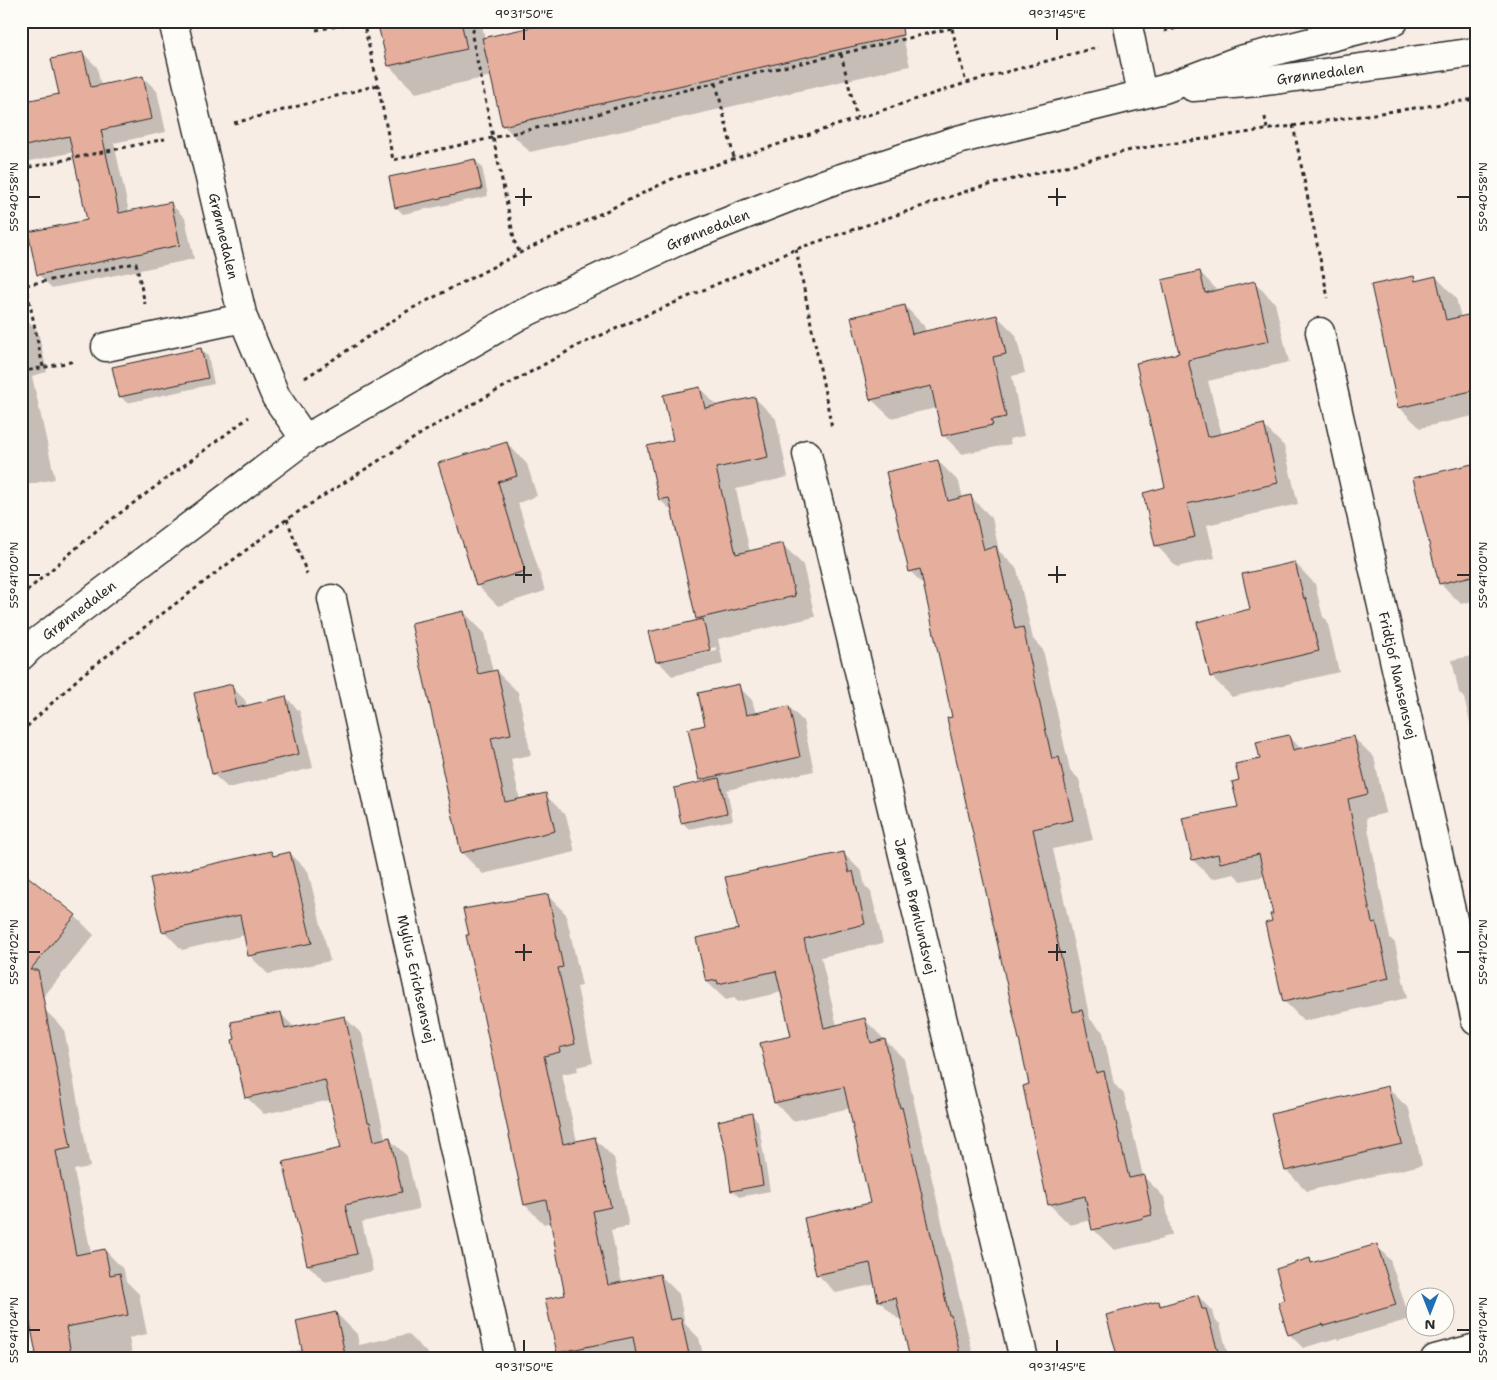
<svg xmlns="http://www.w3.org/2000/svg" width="1497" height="1380" viewBox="0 0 1497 1380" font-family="'Shantell Sans',sans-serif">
	<rect width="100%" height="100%" fill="#f8ede5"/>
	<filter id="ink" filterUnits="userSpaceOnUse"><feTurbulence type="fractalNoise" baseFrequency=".02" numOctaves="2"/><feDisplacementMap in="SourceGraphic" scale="10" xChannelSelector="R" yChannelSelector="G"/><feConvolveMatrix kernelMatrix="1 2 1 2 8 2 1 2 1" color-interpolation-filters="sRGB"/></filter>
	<g filter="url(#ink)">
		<!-- shadow -->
		<path fill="#0003" fill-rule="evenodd" d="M379,21H481L485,39L899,21L910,66L530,152L503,125L492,76L416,93L389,66Z
			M83,53L97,67L101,87L143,77L157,91L166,132L114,143L129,212L171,204L185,218L194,259L52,288L38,274L88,221L74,152L21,163V103L60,95Z
			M475,160L482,167L488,196L403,214L396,207Z
			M1200,272L1218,291L1255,283L1275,303L1289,362L1208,381L1222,435L1263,425L1284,446L1298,504L1207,525L1215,558L1177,567L1157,546L1144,494L1166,488L1181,354Z
			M1414,277L1418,281L1436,277L1456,298L1461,318L1476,315V429L1473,416L1420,428L1399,407Z
			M905,306L924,326L926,332L997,316L1016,335L1025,373L1012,376L1024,436L1009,439L1011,444L962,454L943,435L937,408L891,418L871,399Z
			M21,317H24L38,331L47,372L32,376L55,479L21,486Z
			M201,349L208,356L214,384L127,403L120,396Z
			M700,388L718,407L755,398L776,419L788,477L736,489L750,552L782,544L803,565L815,617L718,639L723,664L672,676L658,661L700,620L698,618L674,513L660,500L675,441ZM716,647V650L665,661V659Z
			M507,443L527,464L537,496L518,503L545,591L498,606L477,585L440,464Z
			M938,461L959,482L963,499L971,497L992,518L999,551L1017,569L1033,639L1043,650L1070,770L1079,779L1093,840L1053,849L1090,1019L1103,1032L1114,1084L1124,1094L1143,1176L1164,1197L1172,1235L1162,1238L1163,1239L1114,1250L1093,1229L1091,1220L1070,1225L1049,1204L1030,1085L925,586L910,571Z
			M1471,466L1476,470V600L1461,604L1440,583Z
			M1295,563L1315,584L1323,617L1327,620L1339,672L1232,697L1211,676L1252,610Z
			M464,612L484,633L493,672H497L518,692L531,755L511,759L520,800L545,795L566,815L575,852L483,874L462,853L445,764Z
			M1476,655V746L1464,698L1459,693L1452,660Z
			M231,686L245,700L247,706L286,697L300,712L313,768L228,788L213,774Z
			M738,686L752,700L756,714L789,707L803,721L814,771L727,790L733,820L689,829L683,823L704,783L701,779L706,726Z
			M1289,736L1302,750L1354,738L1374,757L1386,813L1366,818L1390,938L1395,943L1407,998L1304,1021L1284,1001L1273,922L1275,915L1265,876L1241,881L1234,874L1212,879L1193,860L1239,808L1240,781L1261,760Z
			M271,852L275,857L290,853L308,871L330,961L268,974L250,956L245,935L182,950L164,931Z
			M843,853L862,872L865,886L871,892L883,943L821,957L837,1026L865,1020L904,1059L974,1359H911L902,1318L898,1319L879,1301L876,1284L836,1293L817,1274L871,1204L850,1108L793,1121L775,1103L793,1037L782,992L738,1002L734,998L726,1000L707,982L739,930Z
			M21,873L75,916L94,935L32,1011L44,1009L64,1029L90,1167L74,1170L91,1253L105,1250L124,1270L126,1281L139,1294L147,1334L129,1338L133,1359H27L26,1354L37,1352Z
			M547,895L566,914L582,986L577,987L593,1063L577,1067L578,1071L562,1074L577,1142L595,1139L614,1158L629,1226L611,1230L622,1283L660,1275L679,1294L685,1324L699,1338L704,1359H564L558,1352L567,1296L552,1222L544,1224L525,1205L467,936Z
			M280,1013L295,1028L344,1017L362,1034L385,1138L389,1139L407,1156L419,1209L362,1222L373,1271L325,1282L308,1265L343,1149L331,1100L264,1114L246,1097Z
			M1388,1088L1409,1109L1422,1165L1307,1191L1286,1170Z
			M751,1114L758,1121L770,1191L739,1197L732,1190Z
			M1376,1245L1390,1260L1410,1319L1339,1340L1337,1338L1303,1348L1289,1334L1310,1260L1313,1263Z
			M1198,1296L1212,1311L1214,1319L1220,1324L1229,1359H1119L1158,1302L1163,1306Z
			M336,1313L357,1334L359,1345L408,1334L429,1355L430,1359H259L304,1349Z"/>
		<!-- building -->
		<path fill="#e6af9d" stroke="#2b2b2b" d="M377,21H461L467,49L388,66Z
			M559,21H901L903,35L502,126L482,38Z
			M83,52L91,87L143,76L152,119L101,130L119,213L171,202L180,245L37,275L28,232L87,220L69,136L21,147V102L59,94L51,59Z
			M475,159L482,189L395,208L389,177Z
			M1200,271L1205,293L1255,281L1269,341L1188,360L1207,437L1264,424L1278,483L1187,504L1195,537L1155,546L1143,493L1165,487L1136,363L1179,353L1162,280Z
			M1414,276L1415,281L1436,276L1446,320L1476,313V390L1398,408L1371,285Z
			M905,305L912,334L997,315L1006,354L993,357L1006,417L991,420L993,425L942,436L931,386L870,400L851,317Z
			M201,348L208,378L119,397L112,367Z
			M700,387L705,408L755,397L768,457L716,468L736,554L783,543L795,596L696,619L669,498L659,500L647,446L673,440L663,395Z
			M507,442L517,476L498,482L525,571L476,586L438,463Z
			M938,460L948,501L971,495L984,550L996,546L1015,629L1023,627L1052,759L1059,757L1073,820L1033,829L1073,1012L1082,1010L1096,1073L1104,1071L1129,1178L1144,1175L1152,1215L1143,1217L1144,1218L1092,1230L1085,1196L1048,1205L1023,1086L1029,1084L947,718L952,717L920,569L909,572L886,472Z
			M1472,464L1476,481V575L1439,584L1413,478Z
			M1295,562L1304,599L1306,598L1319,651L1210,677L1197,622L1250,609L1242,574Z
			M464,611L478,674L497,670L511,734L491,738L505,802L546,793L555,831L461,853L441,763H443L411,623Z
			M703,619L710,650L656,662L648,632Z
			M232,684L237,708L286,696L299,754L212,774L194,693Z
			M739,684L746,715L789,706L800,757L699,780L688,729L705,725L698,693Z
			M1289,735L1293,750L1354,736L1368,794L1348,799L1372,923L1376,922L1389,978L1283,1002L1265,923L1272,921L1270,914H1273L1259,854L1220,863L1218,854L1192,860L1182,818L1238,807L1232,782L1239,780L1235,764L1260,759L1256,742Z
			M719,778L727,813L681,823L674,788Z
			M271,851L273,856L290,852L312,943L248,956L240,915L162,932L150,878Z
			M844,852L849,873L853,871L865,924L804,939L824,1028L865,1018L871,1043L885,1039L900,1108L902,1107L949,1315H951L961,1359H910L896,1298L878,1301L870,1263L816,1275L804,1218L870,1203L844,1087L774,1103L760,1043L791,1036L776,971L718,984L717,980L706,982L696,938L738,929L725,877Z
			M21,871L76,915L30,970H38L71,1148L56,1151L76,1255L105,1249L110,1275L120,1273L128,1315L66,1327L72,1359H37L21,1276Z
			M548,894L563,967L558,968L575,1044L559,1048L560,1052L544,1056L563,1144L595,1137L611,1207L593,1211L608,1285L660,1274L670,1320L681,1318L690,1359H637L633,1337L557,1353L545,1299L565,1295L546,1200L524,1205L466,935H469L463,909Z
			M281,1012L285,1029L345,1016L368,1122H370L374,1141L390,1137L402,1192L345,1205L357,1254L307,1265L283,1162L341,1148L325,1080L245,1098L232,1040L235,1039L231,1022Z
			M1388,1086L1402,1144L1285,1171L1271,1114Z
			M752,1113L763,1185L731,1191L726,1154L718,1121Z
			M1377,1244L1396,1305L1324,1326L1323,1324L1288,1335L1278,1302L1285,1300L1276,1269L1310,1258L1311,1263Z
			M1198,1295L1202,1309H1206L1220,1359H1118L1106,1315L1159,1301L1160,1306Z
			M336,1312L346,1359H304L296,1321Z"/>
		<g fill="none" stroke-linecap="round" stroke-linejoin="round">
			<defs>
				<g id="minor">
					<path id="s1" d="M173,21L243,318L276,397L305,439"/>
					<path d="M1127,21L1142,94"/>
					<path id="s2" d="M1193,87L1259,82L1476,52"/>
					<path id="s3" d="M1320,332L1476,1021"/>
					<path d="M106,347L243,318"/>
					<path id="s4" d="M807,454L1024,1359"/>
					<path id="s5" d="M332,599L501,1359"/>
					<path id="s6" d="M21,656L29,648L305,439L520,315L676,242L826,183L961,139L1164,89L1240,60L1394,21"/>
					<path d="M1435,1359L1476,1348"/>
				</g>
			</defs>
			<!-- minor casing -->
			<use href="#minor" stroke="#2b2b2b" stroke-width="31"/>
			<!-- path -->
			<path stroke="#2b2b2b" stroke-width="3" stroke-dasharray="4 4" stroke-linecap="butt" d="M363,21L378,85L393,160L595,115L622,106L710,84L952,28
				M475,21L472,36L515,243L520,253
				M950,21L966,83
				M316,30L363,21
				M1164,31L1208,21
				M841,54L857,118
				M716,83L734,158
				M1265,117L1267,129
				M234,123L378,85
				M1293,125L1328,298
				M21,169L165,139
				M796,249L832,428
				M21,261L43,367
				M26,285L136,263L145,304
				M21,372L75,361
				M305,378L409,310L520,253L672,179L966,83L1098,47
				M287,519L307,574
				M21,596L96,531L249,417
				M21,732L83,674L287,519L430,428L579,345L796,249L973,189L1135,149L1476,99"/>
			<!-- minor -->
			<use href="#minor" stroke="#fdfcf7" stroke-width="28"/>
		</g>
	</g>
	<!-- ticks -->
	<path fill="none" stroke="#2b2b2b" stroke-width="2" d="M524,28V40M1057,28V40M524,188V206M1057,188V206M28,197H40M515,197H532M1048,197H1066M1457,197H1470M524,566V583M1057,566V583M28,575H40M515,575H532M1048,575H1066M1457,575H1470M524,944V961M1057,944V961M28,952H40M515,952H532M1048,952H1066M1457,952H1470M28,1330H40M1457,1330H1470M524,1340V1352M1057,1340V1352"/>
	<g text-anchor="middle" stroke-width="5" stroke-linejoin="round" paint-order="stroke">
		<!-- street labels -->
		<g font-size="14" fill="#2b2b2b" stroke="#fdfcf7">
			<text dy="5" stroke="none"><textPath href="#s2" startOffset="128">Grønnedalen</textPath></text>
			<text dy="5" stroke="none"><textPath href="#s6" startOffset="812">Grønnedalen</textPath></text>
			<text dy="5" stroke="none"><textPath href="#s1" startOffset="221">Grønnedalen</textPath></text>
			<text dy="5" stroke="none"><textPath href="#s6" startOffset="74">Grønnedalen</textPath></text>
			<text dy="5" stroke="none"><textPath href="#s3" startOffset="352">Fridtjof Nansensvej</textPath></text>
			<text dy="5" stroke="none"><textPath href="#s4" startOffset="465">Jørgen Brønlundsvej</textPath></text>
			<text dy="5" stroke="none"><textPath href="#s5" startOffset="389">Mylius Erichsensvej</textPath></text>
		</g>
	</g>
	<!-- margin -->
	<rect width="1497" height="1380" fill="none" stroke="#fdfcf7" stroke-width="55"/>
	<!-- north arrow -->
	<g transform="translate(1430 1312) rotate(180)"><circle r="24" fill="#fdfcf7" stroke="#a9a8a5"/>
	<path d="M0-4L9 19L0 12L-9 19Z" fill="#1f6fb2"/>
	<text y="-8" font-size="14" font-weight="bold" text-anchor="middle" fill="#2b2b2b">N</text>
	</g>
	<rect x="28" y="28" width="1442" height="1324" fill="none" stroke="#2b2b2b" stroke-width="2"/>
	<g font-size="12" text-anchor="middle" fill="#2b2b2b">
		<text x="524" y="18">9°31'50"E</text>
		<text x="1057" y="18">9°31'45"E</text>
		<text transform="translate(1483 197) rotate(-90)" y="4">55°40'58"N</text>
		<text transform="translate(14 197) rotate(-90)" y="4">55°40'58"N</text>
		<text transform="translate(1483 575) rotate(-90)" y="4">55°41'00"N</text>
		<text transform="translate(14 575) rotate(-90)" y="4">55°41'00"N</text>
		<text transform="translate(1483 952) rotate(-90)" y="4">55°41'02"N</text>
		<text transform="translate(14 952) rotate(-90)" y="4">55°41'02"N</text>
		<text transform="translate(1483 1330) rotate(-90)" y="4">55°41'04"N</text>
		<text transform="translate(14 1330) rotate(-90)" y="4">55°41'04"N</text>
		<text x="524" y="1371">9°31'50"E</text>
		<text x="1057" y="1371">9°31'45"E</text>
	</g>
</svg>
